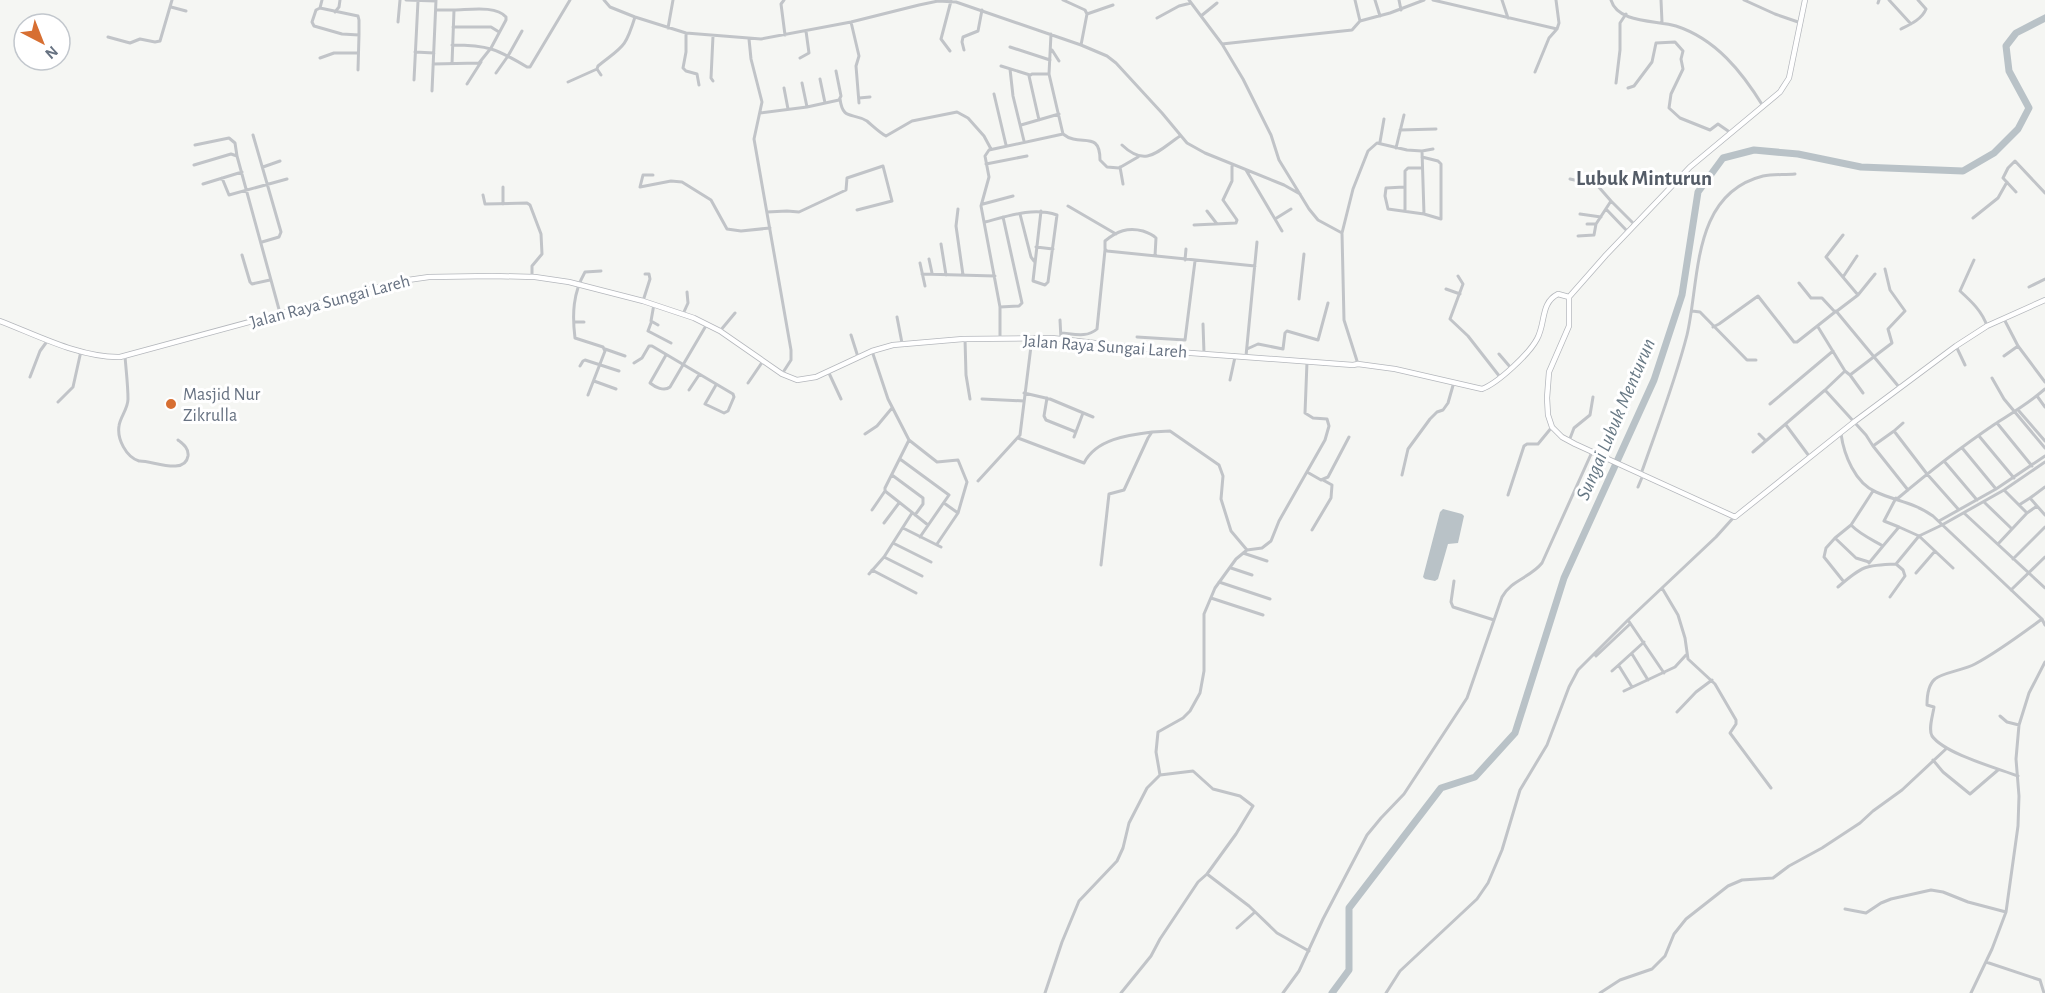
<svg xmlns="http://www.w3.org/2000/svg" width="2045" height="993" viewBox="0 0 2045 993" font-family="'Alegreya Sans',sans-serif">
	<rect width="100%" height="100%" fill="#f5f6f3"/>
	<!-- water -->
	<path fill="#b9c2c7" d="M1443,509L1462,514L1464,516L1458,543L1448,544L1438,579L1435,581L1425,579L1423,577L1440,512Z"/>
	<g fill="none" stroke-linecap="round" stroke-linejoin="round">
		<!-- river -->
		<path stroke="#b9c2c7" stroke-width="7" d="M1332,993L1349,970V908L1441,788L1475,777L1515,733L1564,578L1654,380L1682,295L1698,192L1723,158L1754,150L1798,154L1861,167L1963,171L1994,153L2018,129L2029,108L2009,71L2006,46L2016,33L2045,18"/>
		<defs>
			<path id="secondary" d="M1805,0L1789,78L1780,92L1690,167L1606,255L1569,297V326L1549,372L1547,398L1548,415L1552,427L1562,437L1575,444L1735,517L1854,422L1956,346L1987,326L2045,300
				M0,321C37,335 80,358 120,357L401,281L429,277L492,276L535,277L569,282L643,301L694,318L720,331L782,374L797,380L816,377L872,351L893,345L963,339L1052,338L1164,351L1353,365L1358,364L1395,369L1482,389C1498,383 1529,354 1537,339C1546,323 1540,303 1558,294L1569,297"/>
		</defs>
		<!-- secondary casing -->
		<use href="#secondary" stroke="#b4b7bc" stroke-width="6"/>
		<!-- street -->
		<path stroke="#c1c4c8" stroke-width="3" d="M406,0L436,1
			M604,0L610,7L635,17L686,33L761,39L851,22L919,5L938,1L956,2L1081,45L1107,56L1116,63L1162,113L1187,143L1205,153L1284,185L1300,194
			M784,0L781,4L785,35
			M1063,0L1085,10L1087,14L1081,45
			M1189,0L1222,44L1243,79L1271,135L1279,160L1309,209L1318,220L1342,233
			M1355,0L1360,21L1390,13L1424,0
			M1375,0L1380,16
			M1399,0L1401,10
			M1433,0L1557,29L1559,23L1556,0
			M1502,0L1508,18
			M1611,0C1618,24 1658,20 1676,26C1716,39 1742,72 1763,106
			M1661,0L1662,22
			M1744,0L1775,14L1801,23
			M1889,0L1911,24
			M1878,3L1879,0
			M171,7L186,11
			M320,8L322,0
			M436,10H454L452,64
			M335,12L339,7L340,0
			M1087,14L1113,5
			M1201,16L1217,3
			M1157,18L1179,6L1191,3
			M398,22L400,0
			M851,22L859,56L856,66L859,103
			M453,27H491L499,32
			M668,28L673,0
			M1901,29C1911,24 1922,19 1926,9L1918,0
			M686,33V52L683,68L686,71L697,74L699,85
			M1051,34L1049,74L1063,134C1080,148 1100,129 1100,160L1107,167L1119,168L1138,157
			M713,36L711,78L713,81
			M108,37L130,43L140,39L155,42L160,41L172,0
			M749,39L751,59L762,102L754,139L791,350V360L782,374
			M1222,44L1352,30L1360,21
			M452,45C488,45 497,49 527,67H530L570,0
			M1010,47L1050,60
			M964,50L962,42L963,37L978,31L982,10
			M1052,50L1059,61
			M950,51L941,39L951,1
			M415,52L434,53
			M320,58L334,53H358
			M800,58L809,53L806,31
			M433,64L479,63L491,48L506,20V17C496,5 468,10 454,10
			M1001,66L1030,75
			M1010,69L1013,96L1024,141
			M358,70L359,35L342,34L314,26L312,22L316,10L320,8L358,16L359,20V35
			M1535,72L1549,38L1557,29
			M496,73L508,56L522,31
			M601,75L597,69L598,66C623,46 625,49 635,17
			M820,79L825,103
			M414,80L418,1
			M568,82L597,69
			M802,83L807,107
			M1616,83L1620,50V23L1626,14
			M467,84L481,62
			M784,88L788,109
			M1628,88L1634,86L1652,62L1656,43L1675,42L1683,51L1681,59L1683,69L1671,94L1669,108L1680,118L1710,130L1718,124L1731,133
			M432,91L436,0
			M994,94L1006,145
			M859,98L870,97
			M840,99C843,121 852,112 867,121C873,126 879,132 886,136L912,121L957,112L968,118L984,136L991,149
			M760,113L807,107L839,100L841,96L836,71
			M1039,120L1029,76L1032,74H1049
			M1021,125L1059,114
			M1400,130L1436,129
			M253,135L281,232L279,237L262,242
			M1380,142L1384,119
			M195,145L229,138L235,143L237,156
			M1122,145C1146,168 1158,151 1180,136
			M1396,148L1404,115
			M1422,151L1424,214
			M986,164L1027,156
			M194,165L231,154L237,156L280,313
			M263,167L280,161
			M1120,167L1123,184
			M1246,170L1282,231
			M653,175H643L640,187L671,181L682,182L711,200L727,229L741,231L770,228
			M222,178L229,195L287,179
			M1570,179L1597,185L1611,201
			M203,184L242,172
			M503,187V204
			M1404,187L1386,188L1385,196L1388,209L1424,214L1441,219V164L1438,161L1422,157
			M2016,192L2003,178L2008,168L2015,161L2045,193
			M483,195L485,204L527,203L530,205L541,234L542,254L532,266V277
			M983,204L1013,196
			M1068,206L1116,234
			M958,209L956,226L963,275
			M1606,209L1628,232
			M1405,210V171L1408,168H1422
			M1207,211L1217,224
			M767,212L787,211L799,212L846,190L847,178L883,166L892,201L857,210
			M1020,214L1031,257L1034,261
			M1580,214L1601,217
			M1973,218L1998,198L2007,182
			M1275,219L1291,209
			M985,222C1008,216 1033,207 1057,215L1048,282L1045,285L1033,281L1041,211
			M1587,224H1596
			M1194,225L1236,223L1237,220L1223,200L1232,181V164
			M1843,235L1826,257L1858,295
			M1578,236L1594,235L1596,224L1611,201L1635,225
			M941,244L946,275
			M1036,247L1053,249
			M242,255L250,282L252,284L270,280
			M1155,256L1156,238C1152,234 1149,233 1143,231C1128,227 1117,231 1105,241V249L1107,251C1156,256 1205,261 1255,266
			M929,259L932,273
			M1185,260L1186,249
			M1974,260L1960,291C1971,301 1982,311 1987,326
			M920,263L925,286
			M922,274L995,276
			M1458,276L1463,284L1450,319L1468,336L1500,377
			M1843,277L1857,256
			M2029,287L2045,279
			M1446,289L1460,294
			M1299,299L1304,254
			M643,301L650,279L649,274H645
			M654,304L651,321L658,325
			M1000,307L1019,306L1022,303L1003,217
			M1692,311L1700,312L1747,360H1756
			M1836,311L1899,387
			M1837,311L1858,295L1875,274
			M683,314L688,303L687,292
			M897,317L902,343
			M2004,319L2018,346L2045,382
			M1060,320L1061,339
			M574,322H584
			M651,323L648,331L671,343
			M1203,324L1204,353
			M1713,327L1719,324L1758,296L1794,342H1797L1835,312L1822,298H1811L1799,283
			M1818,327L1845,371
			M720,331L735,313
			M1061,333C1074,334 1087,338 1097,329L1105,250
			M851,335L858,357
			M1137,337L1185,340L1195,261
			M965,339L966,375L970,399
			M1000,339V307L981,206L989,177L985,156L989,150L1063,134
			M1956,346L1965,365
			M605,349L625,356
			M1247,349L1258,344L1283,349L1285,333L1287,331L1318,340L1328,303
			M872,351L888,399L909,440L937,462L958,460L967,482L958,513L937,544
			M1499,354L1511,368
			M666,355L650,383C655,387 664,392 670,387L707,324
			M125,356C126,370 128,385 128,399C128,409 120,417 119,426C117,439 126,457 139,461C151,460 185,476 188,456C189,448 183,444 178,440
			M1246,356L1257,242
			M2004,356L2018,346
			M634,363L642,358L649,346H652L733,394L734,397L728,411L724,413L705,404L716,385
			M1358,364L1344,320L1342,233L1353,189L1368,151L1377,143L1407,150L1422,151L1433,149
			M580,366L583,361L585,360L619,371
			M828,371L841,399
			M1850,375L1863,393
			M30,377L40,351L48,340
			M1992,378L2004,399L2045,448
			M1230,380L1235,357
			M594,381L616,389
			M748,383L763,361
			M689,390L699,375
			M1024,393L1050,399L1093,417
			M588,395L605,351L603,347L575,338C572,314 573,293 585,272L601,271
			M2037,396L2045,407
			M1047,398L1044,416L1046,420L1076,432
			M982,399L1024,401
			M58,402L73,387L81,351
			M1770,404L1833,351
			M2019,411L2045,441
			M1997,423L2032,466
			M1786,425L1809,456
			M1894,431L1903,423
			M865,434L877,426L892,408
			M1759,434L1765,440
			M1841,434C1844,455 1855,483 1876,492C1896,501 1915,503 1933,516L2042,619L2045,625
			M1979,436L2014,478
			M1074,437L1083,413
			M1018,438L1084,463C1096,439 1128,435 1152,432
			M909,440L885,488V491L928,525
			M1569,441L1574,428L1590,415L1593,397
			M1873,446L1866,435L1825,390L1845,371L1850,375L1892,343L1888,329L1905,311L1890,290L1885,269
			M1963,449L1996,489
			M1753,452L1825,390
			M900,459L949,495L920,537
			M1944,461L1977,500
			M1307,472L1321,480L1328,477L1349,437
			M1641,474C1657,428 1675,382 1687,335C1700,280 1691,194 1763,176C1773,174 1784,175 1795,174
			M892,475L923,498V504L915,515
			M1402,475L1408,449L1430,419L1437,412L1443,410L1448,403L1454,382
			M978,481L1020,435L1032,338
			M1638,487L1643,475
			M1908,490L1873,446L1894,431L1927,474L1959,510
			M2004,490L2027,513
			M1873,491L1851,525C1861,535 1871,539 1883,546L1899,527L1919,536L1953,568
			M1508,495L1524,446L1527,444H1538L1552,427
			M1896,498L1884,521L1899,527
			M1897,499C1929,472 1961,447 1995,424C2012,413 2029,403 2045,389
			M1984,502L2012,529
			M944,503L958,513
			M2019,505L2030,498
			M2037,506L2045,515
			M872,510L885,491
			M1964,513L2045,588
			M1939,521L1996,489L2045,456
			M884,523L899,503
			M1851,525L1835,538L1856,558L1869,562
			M903,528L941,547
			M1312,530L1331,498L1332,485L1323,480
			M1835,538L1826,548L1824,557L1844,582
			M893,543L931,562
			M1998,544L2027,513L2037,506L2030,498L2045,487
			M1243,553L1267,561
			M884,557L922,576
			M2013,559L2045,527
			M1869,563L1883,546
			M1101,565L1109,494L1124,490L1148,438L1152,432L1170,431L1219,465L1223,476L1221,499L1231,531L1247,550
			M1231,568L1252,575
			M872,570L916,593
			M1916,573L1935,551
			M869,574L884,557L912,513
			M1454,581L1451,602L1453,607L1494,620
			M1219,582L1270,599
			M1838,587C1862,566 1865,565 1896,564L1919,536L1942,525L2004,490L2045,462
			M1662,588L1678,615L1685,638L1688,659L1715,684L1736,720V724L1730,733L1771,788
			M2011,590L2045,557
			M1890,597L1905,576L1903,570L1896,564
			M1211,598L1263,615
			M1628,620L1664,673
			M1632,654L1648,680
			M1596,656L1630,624
			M1619,666L1632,687
			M1612,671L1644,642
			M1624,691L1675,667L1686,655
			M1677,712L1696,692L1712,680
			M2000,716L2007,722L2019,725
			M1933,760L1943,772L1970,794L1998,770
			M1160,775L1193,771L1213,789L1240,796L1253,806L1236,834L1207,874L1249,906L1277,933L1309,951
			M2018,776C1997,768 1945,754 1932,736C1928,729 1933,715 1934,707L1927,705C1927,697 1928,685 1935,679C1941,673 1964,670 1975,664C1999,651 2020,635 2042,619
			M1845,909L1866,913L1881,903L1891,899L1931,890L1943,892L1968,902L2006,912
			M1237,928L1255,912
			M1986,962L2040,980L2044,993
			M1045,993L1062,942L1079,901L1117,861L1123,848L1129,823L1147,788L1160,775L1156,752L1158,732L1183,718L1190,711L1200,693L1204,671V614L1215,588L1236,559L1247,550L1262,548L1271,541L1279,521L1325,440L1329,426L1327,419L1313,418L1305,413L1307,362
			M1121,993L1151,956L1160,939L1198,882L1207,874
			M1283,993L1299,971L1323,919L1367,835L1381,818L1404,794L1467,698L1502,597C1511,580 1530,578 1542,563L1592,452
			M1386,993L1400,971L1477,899L1488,883L1502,850L1520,790L1547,745L1569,687L1578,670L1628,620L1716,537L1734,517
			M1600,993L1620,980L1652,969L1665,956L1674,934L1686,919L1728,886L1742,880L1773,878L1789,866L1822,848L1860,823L1873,811L1902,790L1947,748
			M1971,993L1992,949L2006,912L2018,826L2019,796L2016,759L2019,725L2029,693L2045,662"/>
		<!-- secondary -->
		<use href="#secondary" stroke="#fff" stroke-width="4.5"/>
	</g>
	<!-- markers -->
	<circle fill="#d76f32" stroke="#fff" stroke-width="2" cx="171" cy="404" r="6"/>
	<g text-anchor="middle" stroke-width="6" stroke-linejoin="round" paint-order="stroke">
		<!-- street labels -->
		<g font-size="18" fill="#677282" stroke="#fff">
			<text transform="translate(330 301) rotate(-15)" y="6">Jalan Raya Sungai Lareh</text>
			<text transform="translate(1105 346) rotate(4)" y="6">Jalan Raya Sungai Lareh</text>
		</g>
		<!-- poi labels -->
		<g font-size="18" fill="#677282" stroke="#fff" text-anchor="start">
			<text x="183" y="400">Masjid Nur<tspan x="183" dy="21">Zikrulla</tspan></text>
		</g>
		<!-- water labels -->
		<g font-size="20" font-style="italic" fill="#687985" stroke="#fff">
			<text transform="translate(1615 419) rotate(-67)" y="7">Sungai Lubuk Menturun</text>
		</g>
		<!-- quarter labels -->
		<g font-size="21" font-weight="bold" fill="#545c67" stroke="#fff">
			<text x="1644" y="185">Lubuk Minturun</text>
		</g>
	</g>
	<!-- north arrow -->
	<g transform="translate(42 42) rotate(138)"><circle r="28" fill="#ffffff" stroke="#c2c7cd" stroke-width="1.5"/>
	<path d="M0-4.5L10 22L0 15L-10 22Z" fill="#d76f32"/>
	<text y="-9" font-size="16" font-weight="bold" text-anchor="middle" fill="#677282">N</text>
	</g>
</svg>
